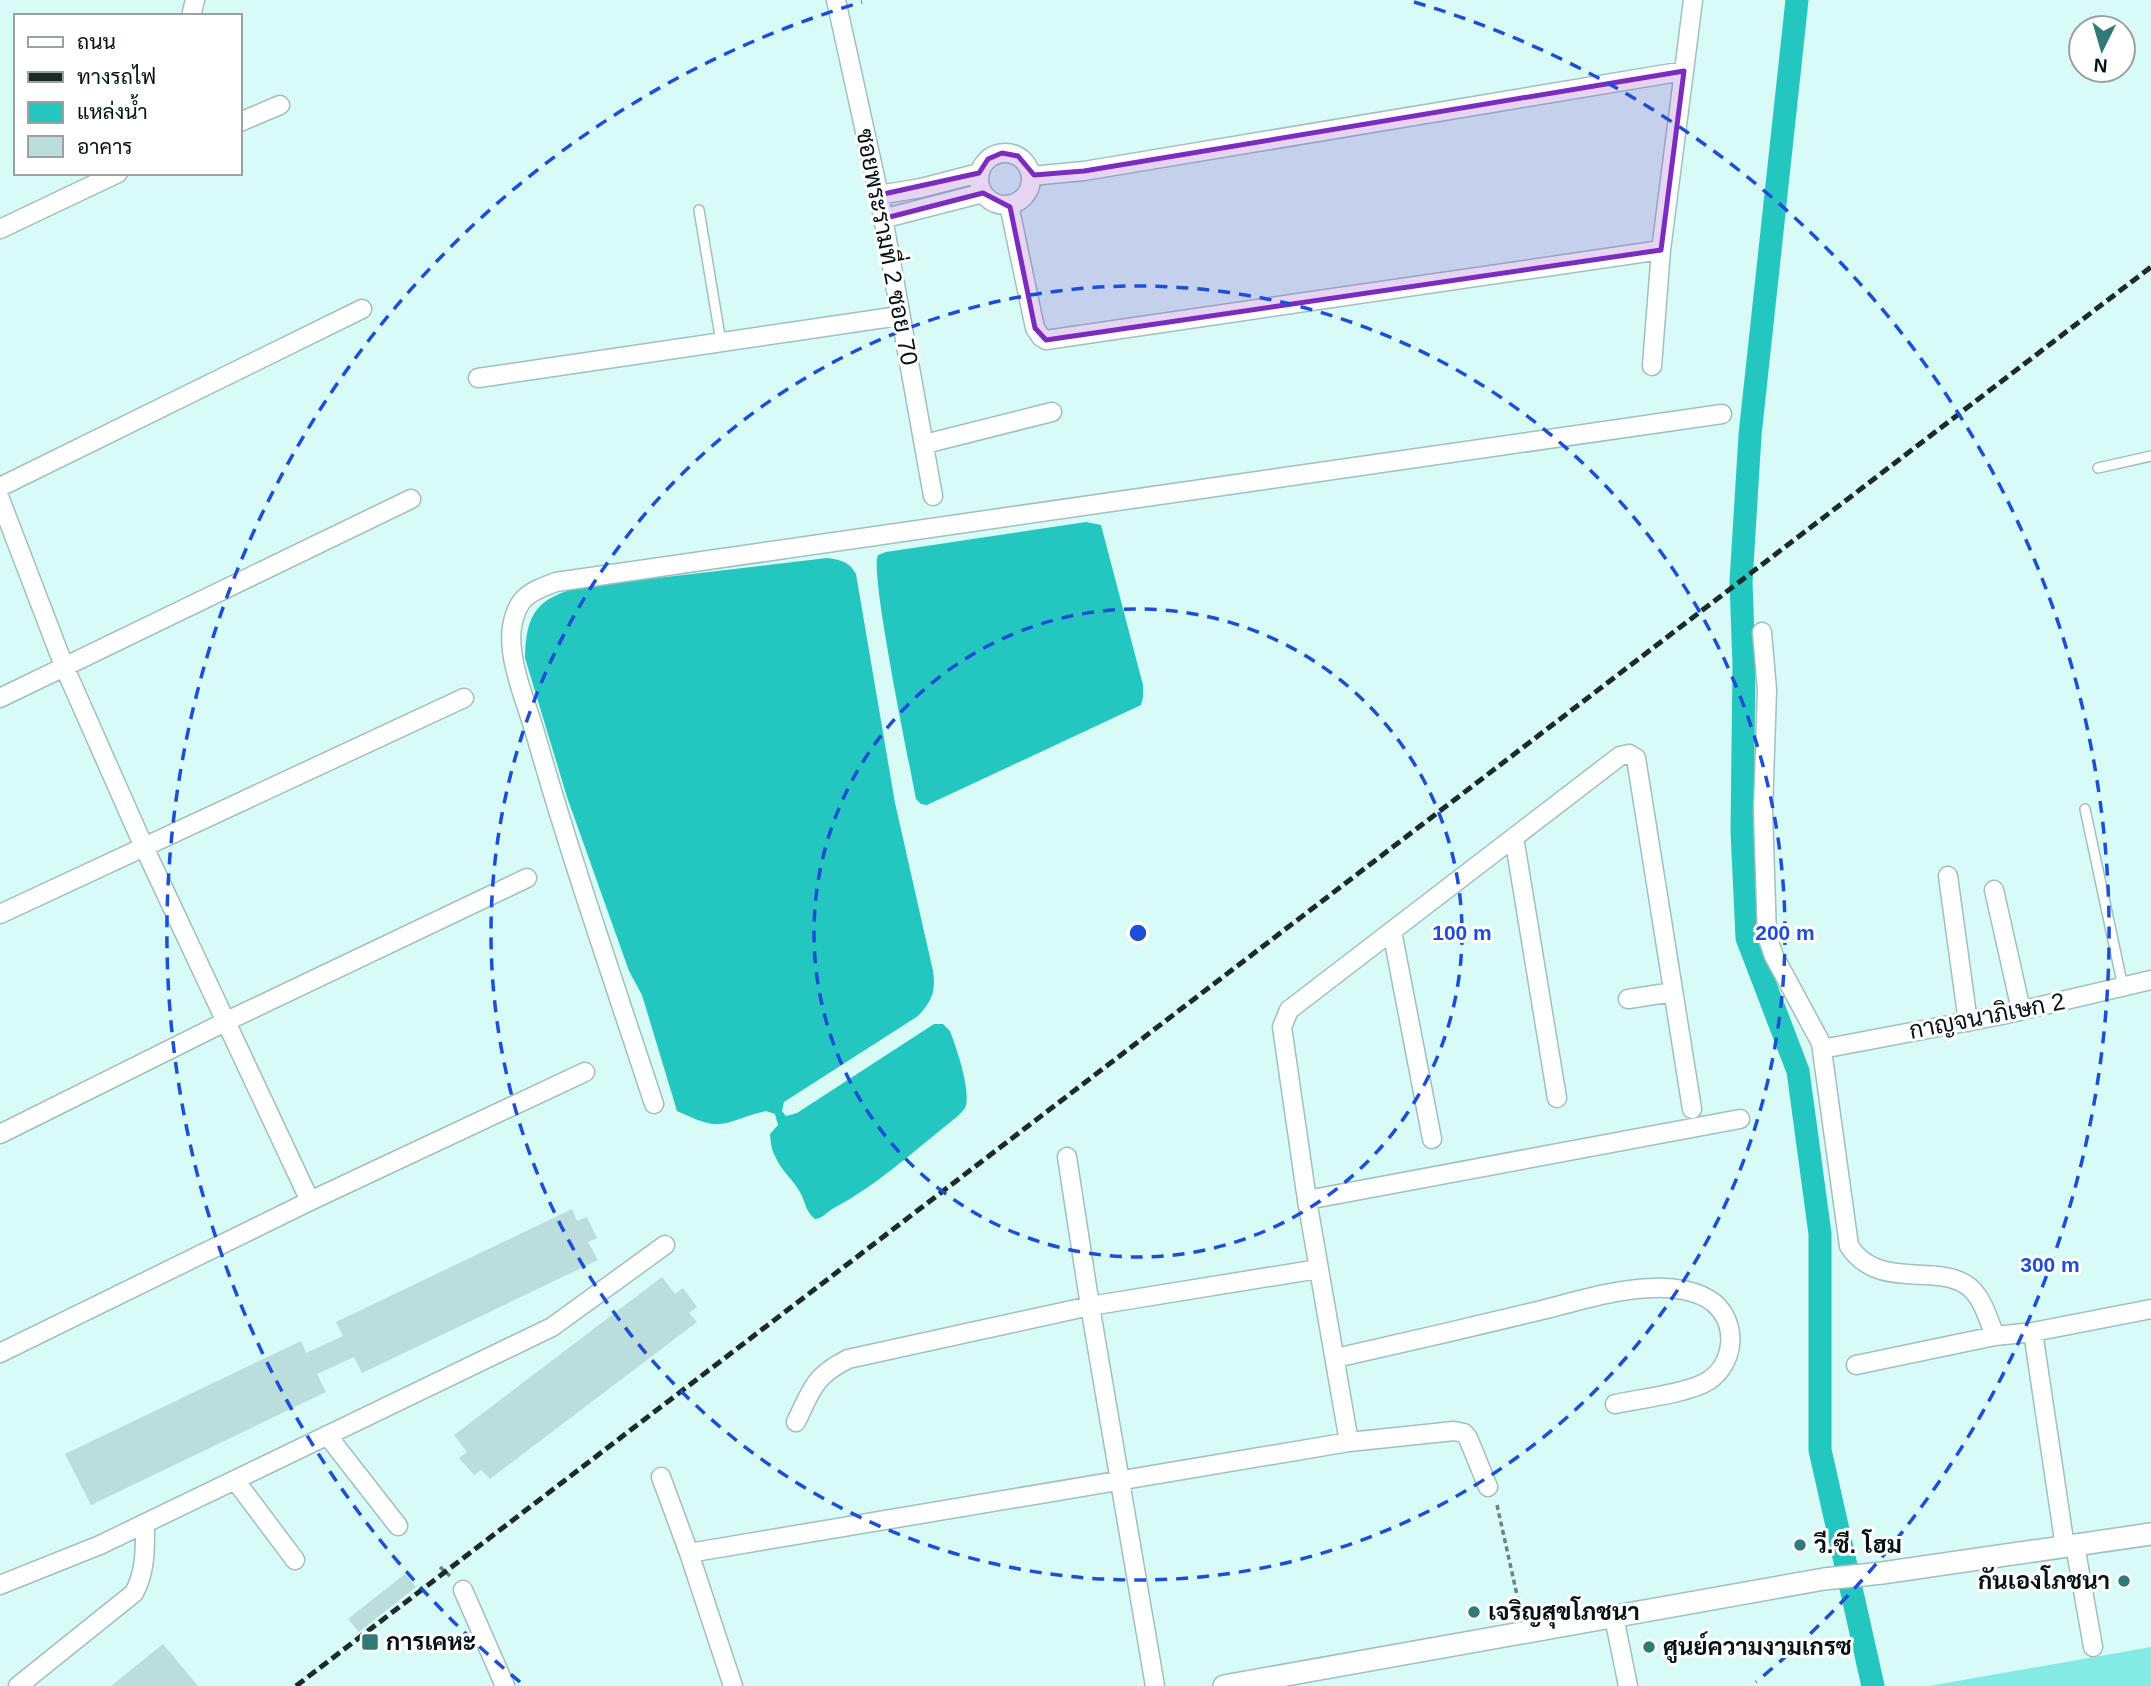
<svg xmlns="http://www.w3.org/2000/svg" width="2151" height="1686" viewBox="0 0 2151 1686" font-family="Helvetica,Sarabun,sans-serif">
	<rect width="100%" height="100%" fill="#d8fbf8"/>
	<!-- green -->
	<path fill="#83eae4" d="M2151,1647V1686H1929Z"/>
	<!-- water -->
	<path fill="#24c6c0" d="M1086,522L1101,525L1143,685V697L1141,705L927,805L921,804L916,799C910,766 869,571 878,555L886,552Z
		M827,558C840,560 849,561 856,574L895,803L933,971C936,991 932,1001 918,1016L784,1102L782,1111L786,1116L797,1113L934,1024H943L950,1031C956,1047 972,1092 965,1108C962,1112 957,1117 953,1120C914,1151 877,1185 834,1208C827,1212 823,1218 815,1219C806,1212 806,1204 801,1194C794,1180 781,1171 775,1156C771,1149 771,1143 770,1134L778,1125L775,1114L766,1111C720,1122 726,1134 677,1111L642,995L629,971L567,797L525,658C526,613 537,598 581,587Z"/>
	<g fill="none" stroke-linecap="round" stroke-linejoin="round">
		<!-- canal -->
		<path stroke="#24c6c0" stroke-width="23" d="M1797,0L1750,435L1741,582L1744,665L1742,831L1747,938L1798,1071L1820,1234V1450L1873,1686"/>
	</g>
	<!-- building -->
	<path fill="#bbdddb" d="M572,1209L577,1221L587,1217L597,1238L588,1242L598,1260L362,1373L354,1357L317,1374L326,1392L91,1505L65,1454L301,1341L306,1353L343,1336L336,1322Z
		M662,1277L675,1294L683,1288L697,1307L689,1313L697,1322L490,1479L481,1470L474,1475L459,1458L467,1452L454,1435Z
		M405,1574L416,1587L359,1632L348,1619Z
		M163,1644L198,1686H111Z"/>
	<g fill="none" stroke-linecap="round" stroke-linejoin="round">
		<defs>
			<path id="service" d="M699,210L721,342
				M2098,468L2151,456
				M2085,809L2123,987"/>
			<path id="minor" d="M836,0L879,195L933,496
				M191,16L195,0
				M1684,71L1693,0
				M240,122L280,105
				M979 179a26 26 0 1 1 52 0a26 26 0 1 1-52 0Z
				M879,195L921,188L979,173
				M1009,205L1035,328L1041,337L1046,340L1661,250L1684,71L1084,171L1031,176
				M882,219L983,193
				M0,229L118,173
				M1652,366L1661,250
				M478,378L899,316
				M925,444L1052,412
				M0,487L362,309
				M0,499L64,666L144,847L310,1201
				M1762,632L1767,690L1763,810L1767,936L1774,956L1821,1043L1849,1246C1878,1290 1932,1264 1965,1284C1982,1294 1988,1319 1995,1336
				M0,698L411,499
				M1514,837L1557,1098
				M1948,876L1968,1022
				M1994,890L2021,1010
				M0,914L464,698
				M1392,931L1432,1139
				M1628,999L1673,992
				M1822,1049L2002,1015L2151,980
				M654,1104C614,982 571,859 536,736C527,704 507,660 512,627C517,597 529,592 556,582L1722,414
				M0,1134L227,1021L527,878
				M1067,1157L1090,1306L1155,1686
				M1307,1200L1740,1119
				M2033,1332L2065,1547
				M0,1353L310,1201L585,1072
				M1336,1358C1403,1343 1471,1327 1538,1311C1575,1302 1614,1289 1653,1288C1672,1287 1698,1290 1714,1303C1739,1325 1734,1364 1708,1381C1689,1393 1639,1399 1615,1404
				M1856,1365L1995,1336L2033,1332L2151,1309
				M796,1422C812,1389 814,1376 848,1359L1090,1306L1318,1269
				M327,1435L398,1526
				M1349,1442L1307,1200L1282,1027L1289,1010L1620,756L1629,754L1636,758L1692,1109
				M661,1477L689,1553L733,1686
				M235,1480L295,1560
				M2075,1545L2093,1647
				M689,1553L1349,1442L1454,1431L1464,1433L1468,1438L1488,1487
				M0,1585L100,1545L552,1327L665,1245
				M463,1590L505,1686
				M1614,1617L1628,1686
				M18,1686L134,1593C146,1571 145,1548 145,1523"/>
			<path id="tertiary" d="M1224,1686L1824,1579L1882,1573L2151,1534"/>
		</defs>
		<!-- service casing -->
		<use href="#service" stroke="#9fc0be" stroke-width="12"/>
		<!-- minor casing -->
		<use href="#minor" stroke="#9fc0be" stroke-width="21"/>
		<!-- tertiary casing -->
		<use href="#tertiary" stroke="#9fc0be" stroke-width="24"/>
		<!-- path -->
		<path stroke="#6b8280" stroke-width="3.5" stroke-dasharray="5 3.5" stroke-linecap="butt" d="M1497,1505L1521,1613
			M440,1567L450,1576"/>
		<!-- service -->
		<use href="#service" stroke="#fff" stroke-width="9"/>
		<!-- minor -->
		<use href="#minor" stroke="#fff" stroke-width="18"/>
		<!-- tertiary -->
		<use href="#tertiary" stroke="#fff" stroke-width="21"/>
		<!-- rail -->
		<path stroke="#1c2b2a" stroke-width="5" stroke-dasharray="10 5" stroke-linecap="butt" d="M296,1686L2151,267"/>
	</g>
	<!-- marked area -->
	<path fill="#7b2cbf" fill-opacity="0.2" stroke="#7b2cbf" stroke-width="5" stroke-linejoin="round" d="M1684,71L1661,250L1046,340L1035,328L1010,207L983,193L882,219L879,195L979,173L988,159L1002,153L1018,156L1034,175L1084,171Z"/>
	<!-- distance rings -->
	<g fill="none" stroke="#1d4ed8" stroke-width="3.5" stroke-dasharray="12 9">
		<circle cx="1138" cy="933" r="324"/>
		<circle cx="1138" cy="933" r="647"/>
		<path d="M520 1682A971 971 0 0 1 862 2M1414 2A971 971 0 0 1 1756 1682"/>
	</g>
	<!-- markers -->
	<g fill="#307976" stroke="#fff" stroke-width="2.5">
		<circle cx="1800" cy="1545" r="7"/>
		<circle cx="2124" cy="1581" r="7"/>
		<circle cx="1474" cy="1612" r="7"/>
		<rect x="361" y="1633" width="18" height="18" rx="3.5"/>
		<circle cx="1649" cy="1647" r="7"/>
	</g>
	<g text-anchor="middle" stroke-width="6" stroke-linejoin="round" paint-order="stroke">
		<!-- street labels -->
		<g font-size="24" fill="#061312" stroke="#fff">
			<text transform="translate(887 247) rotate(79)" y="8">ซอยพระรามที่ 2 ซอย 70</text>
			<text transform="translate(1987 1016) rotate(-11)" y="8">กาญจนาภิเษก 2</text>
		</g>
		<!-- poi labels -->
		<g font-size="24" font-weight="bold" fill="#061312" stroke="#fff" text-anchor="start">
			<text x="1814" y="1553">วี.ซี. โฮม</text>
			<text x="2110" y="1589" text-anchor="end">กันเองโภชนา</text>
			<text x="1488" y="1620">เจริญสุขโภชนา</text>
			<text x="386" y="1650">การเคหะ</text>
			<text x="1663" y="1655">ศูนย์ความงามเกรซ</text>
		</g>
	</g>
	<circle cx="1138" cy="933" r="10" fill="#1d4ed8" stroke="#fff" stroke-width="3.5"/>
	<g font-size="21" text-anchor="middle" font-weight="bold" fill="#1d4ed8" stroke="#fff" stroke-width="6" stroke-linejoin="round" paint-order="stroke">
		<text x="1462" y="940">100 m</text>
		<text x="1785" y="940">200 m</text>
		<text x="2050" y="1272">300 m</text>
	</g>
	<!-- legend -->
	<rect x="14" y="14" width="228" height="161" fill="#ffffff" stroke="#9ba1a0" stroke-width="2"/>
	<rect x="28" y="37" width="35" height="10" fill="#ffffff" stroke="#9ba1a0" stroke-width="2"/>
	<text x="77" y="49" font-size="21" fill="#061312">ถนน</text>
	<rect x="28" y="72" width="35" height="10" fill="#1c2b2a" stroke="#9ba1a0" stroke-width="2"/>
	<text x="77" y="84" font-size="21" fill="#061312">ทางรถไฟ</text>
	<rect x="28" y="102" width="35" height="21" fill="#24c6c0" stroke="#9ba1a0" stroke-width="2"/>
	<text x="77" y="119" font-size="21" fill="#061312">แหล่งน้ำ</text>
	<rect x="28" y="136" width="35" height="21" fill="#bbdddb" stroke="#9ba1a0" stroke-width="2"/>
	<text x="77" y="154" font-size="21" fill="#061312">อาคาร</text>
	<!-- north arrow -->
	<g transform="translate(2102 49) rotate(185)"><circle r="33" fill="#ffffff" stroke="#9ba1a0" stroke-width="2"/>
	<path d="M0-5L12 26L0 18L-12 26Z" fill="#307976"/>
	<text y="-10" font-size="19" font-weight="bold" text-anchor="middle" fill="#061312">N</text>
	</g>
</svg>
